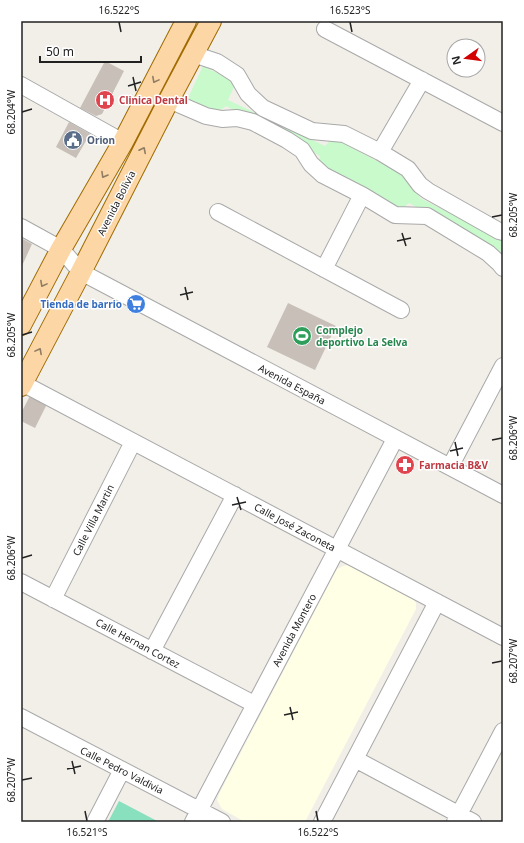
<svg xmlns="http://www.w3.org/2000/svg" width="524" height="843" viewBox="0 0 524 843" font-family="'Noto Sans',sans-serif">
	<rect width="100%" height="100%" fill="#f2efe9"/>
	<!-- education -->
	<path fill="#ffffe5" d="M348,565L413,599L416,603V609L305,822H245L222,809L217,800L219,794L337,569L343,566Z"/>
	<!-- park -->
	<path fill="#c8facc" d="M203,66L232,80L234,87L228,100L325,146L333,138L410,178L420,198L503,240V253L409,203L399,212L318,170L320,156L226,106L216,114L187,100Z"/>
	<!-- pitch -->
	<path fill="#88e0be" d="M119,801L159,822H108Z"/>
	<!-- building -->
	<path fill="#c7bfb8" d="M105,61L124,71L102,114L96,116L80,108Z
		M69,122L90,134L76,158L56,147Z
		M21,238L32,244L21,268Z
		M288,303L336,326L315,370L267,347Z
		M31,394L48,402L35,428L21,421V413Z"/>
	<g fill="none" stroke-linecap="round" stroke-linejoin="round">
		<defs>
			<path id="minor" d="M325,29L503,123
				M193,54L217,62L237,75L248,94L263,108L312,131L344,134L380,152L408,169L420,185L428,191L499,231L503,232
				M21,85L123,142
				M169,100L206,116L222,119L237,118L253,122L287,140L302,150L311,164L323,175L362,195L395,215L427,216L488,253L499,263L503,268
				M380,152L422,80
				M218,212L401,310
				M21,227L61,249L81,272L503,495
				M324,269L362,195
				M22,383L503,637
				M450,467L503,366
				M21,582L254,704
				M53,599L133,442
				M152,651L235,495
				M21,717L222,822
				M355,759L473,822
				M95,822L122,770
				M193,822L395,439
				M322,822L437,602
				M455,822L503,731"/>
			<path id="major" d="M21,325L61,249L123,142L186,21
				M21,386L81,272L169,100L211,21"/>
		</defs>
		<!-- minor casing -->
		<use href="#minor" stroke="#a9a9a9" stroke-width="18"/>
		<!-- major casing -->
		<use href="#major" stroke="#a06b00" stroke-width="22"/>
		<!-- minor -->
		<use href="#minor" stroke="#fff" stroke-width="16"/>
		<!-- major -->
		<use href="#major" stroke="#fcd6a4" stroke-width="20"/>
	</g>
	<!-- one-way arrows -->
	<defs><path id="oneway-chevron" d="M-2-3.5L2.5 0L-2 3.5" fill="none" stroke-width="1.6" stroke-linecap="round" stroke-linejoin="round"/></defs>
	<g stroke="#8f7c63">
		<use href="#oneway-chevron" transform="translate(155 80) rotate(118)"/>
		<use href="#oneway-chevron" transform="translate(143 150) rotate(-63)"/>
		<use href="#oneway-chevron" transform="translate(104 175) rotate(120)"/>
		<use href="#oneway-chevron" transform="translate(43 284) rotate(118)"/>
		<use href="#oneway-chevron" transform="translate(39 351) rotate(-62)"/>
	</g>
	<!-- ticks -->
	<path fill="none" stroke="#222" stroke-width="1.5" d="M119,22L121,32M350,22L352,32M133,77L136,91M128,86L141,82M22,112L32,109M492,217L502,215M402,233L406,246M397,241L411,238M185,287L188,300M180,295L193,292M22,335L32,332M492,440L502,438M455,442L458,456M450,451L463,448M237,497L241,510M232,505L246,502M22,558L32,555M492,663L502,661M290,707L293,720M284,715L298,712M72,761L75,774M67,769L81,766M22,780L32,778M85,811L87,821M316,811L318,821"/>
	<!-- icons -->
	<defs>
		<symbol id="hospital-disc" viewBox="-11 -11 22 22"><circle r="9.5" fill="#e0444e" stroke="#fff"/><path d="M-5-5h3v3.5h4V-5h3V5h-3V1.5h-4V5h-3Z" fill="#fff"/></symbol>
		<symbol id="civic-disc" viewBox="-11 -11 22 22"><circle r="9.5" fill="#5c6f8a" stroke="#fff"/><path d="M-.6-6.5H3V-4.5H.6V-3L4-1V1h2V6H-6V1h2V-1L-.6-3ZM-1.2 2.5V6h2.4V2.5Z" fill="#fff"/></symbol>
		<symbol id="supermarket-disc" viewBox="-11 -11 22 22"><circle r="9.5" fill="#3f7fe0" stroke="#fff"/><path d="M-6-5.5h2.5l.6 2H6L4.5 2H-2.5L-4.4-4H-6ZM-1.5 3.2a1.3 1.3 0 1 0 .1 0ZM3 3.2a1.3 1.3 0 1 0 .1 0Z" fill="#fff"/></symbol>
		<symbol id="stadium-disc" viewBox="-11 -11 22 22"><circle r="9.5" fill="#2e9e5b" stroke="#fff"/><path d="M0-5a6.5 5 0 1 0 0 10a6.5 5 0 1 0 0-10ZM-3.5-1.8h7v3.6h-7Z" fill="#fff"/></symbol>
		<symbol id="pharmacy-disc" viewBox="-11 -11 22 22"><circle r="9.5" fill="#e0444e" stroke="#fff"/><path d="M-2-6h4v4h4v4h-4v4h-4v-4h-4v-4h4Z" fill="#fff"/></symbol>
	</defs>
	<g fill-rule="evenodd">
		<use href="#hospital-disc" x="94" y="89" width="22" height="22"/>
		<use href="#civic-disc" x="62" y="129" width="22" height="22"/>
		<use href="#supermarket-disc" x="125" y="293" width="22" height="22"/>
		<use href="#stadium-disc" x="291" y="325" width="22" height="22"/>
		<use href="#pharmacy-disc" x="394" y="454" width="22" height="22"/>
	</g>
	<g text-anchor="middle" stroke-width="3" stroke-linejoin="round" paint-order="stroke">
		<!-- health labels -->
		<g font-size="10" font-weight="bold" fill="#be3a42" stroke="#fff" text-anchor="start">
			<text x="119" y="104">Clinica Dental</text>
			<text x="419" y="469">Farmacia B&amp;V</text>
		</g>
		<!-- service labels -->
		<g font-size="10" font-weight="bold" fill="#4e5e75" stroke="#fff" text-anchor="start">
			<text x="87" y="144">Orion</text>
		</g>
		<!-- street labels -->
		<g font-size="10" fill="#222" stroke="#fff">
			<text transform="translate(116 203) rotate(-63)" y="4">Avenida Bolivia</text>
			<text transform="translate(292 384) rotate(28)" y="4">Avenida España</text>
			<text transform="translate(93 520) rotate(-63)" y="4">Calle Villa Martin</text>
			<text transform="translate(295 527) rotate(28)" y="4">Calle José Zaconeta</text>
			<text transform="translate(294 630) rotate(-62)" y="4">Avenida Montero</text>
			<text transform="translate(138 643) rotate(28)" y="4">Calle Hernan Cortez</text>
			<text transform="translate(122 770) rotate(27)" y="4">Calle Pedro Valdivia</text>
		</g>
		<!-- shop labels -->
		<g font-size="10" font-weight="bold" fill="#366cbe" stroke="#fff" text-anchor="end">
			<text x="122" y="308">Tienda de barrio</text>
		</g>
		<!-- leisure labels -->
		<g font-size="10" font-weight="bold" fill="#27864d" stroke="#fff" text-anchor="start">
			<text x="316" y="334">Complejo<tspan x="316" dy="12">deportivo La Selva</tspan></text>
		</g>
	</g>
	<!-- border -->
	<rect width="524" height="843" fill="none" stroke="#ffffff" stroke-width="44"/>
	<!-- north arrow -->
	<g transform="translate(466 58) rotate(256)"><circle r="19" fill="#ffffff" stroke="#a7a7a7"/>
	<path d="M0-3L7 15L0 10L-7 15Z" fill="#d40000"/>
	<text y="-6" font-size="11" font-weight="bold" text-anchor="middle" fill="#222222">N</text>
	</g>
	<!-- scale -->
	<path d="M40 56v6h101v-6" fill="none" stroke="#222222" stroke-width="2"/>
	<text x="46" y="56" font-size="12" fill="#222222" stroke="#ffffff" stroke-width="3" paint-order="stroke">50 m</text>
	<rect x="22" y="22" width="480" height="799" fill="none" stroke="#222" stroke-width="1.5"/>
	<g font-size="10" text-anchor="middle" fill="#222">
		<text x="119" y="14">16.522°S</text>
		<text x="350" y="14">16.523°S</text>
		<text transform="translate(11 112) rotate(-90)" y="4">68.204°W</text>
		<text transform="translate(513 215) rotate(-90)" y="4">68.205°W</text>
		<text transform="translate(11 335) rotate(-90)" y="4">68.205°W</text>
		<text transform="translate(513 438) rotate(-90)" y="4">68.206°W</text>
		<text transform="translate(11 558) rotate(-90)" y="4">68.206°W</text>
		<text transform="translate(513 661) rotate(-90)" y="4">68.207°W</text>
		<text transform="translate(11 780) rotate(-90)" y="4">68.207°W</text>
		<text x="87" y="836">16.521°S</text>
		<text x="318" y="836">16.522°S</text>
	</g>
</svg>
